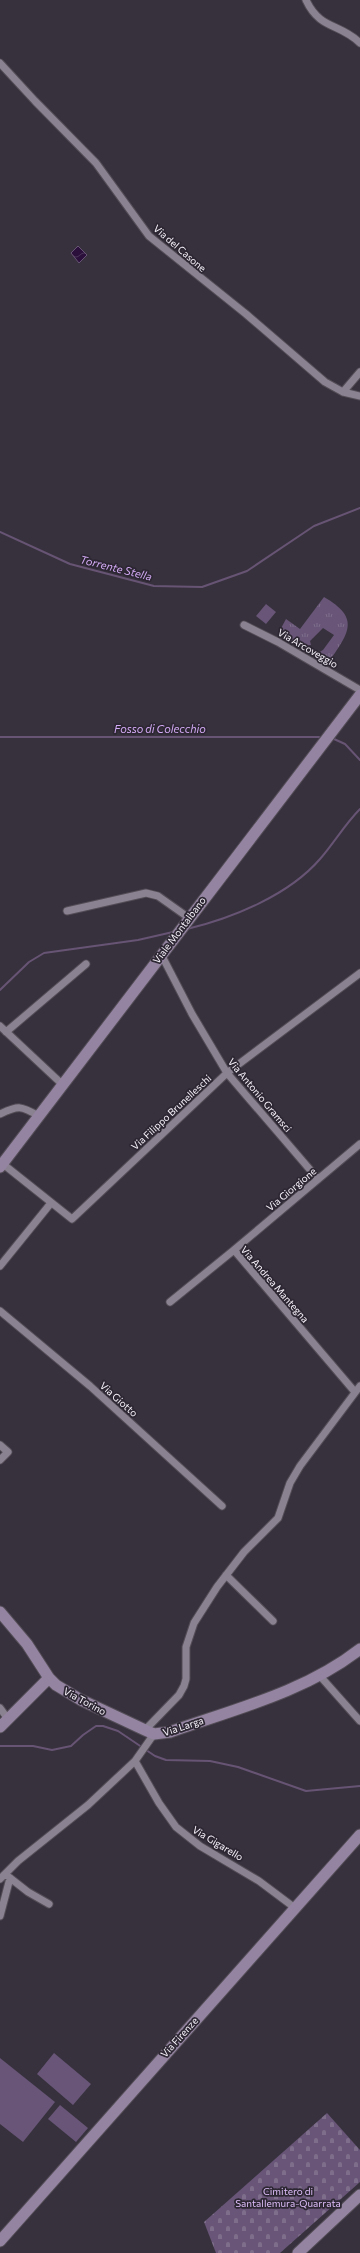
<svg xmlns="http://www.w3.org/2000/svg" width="360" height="2253" viewBox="0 0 360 2253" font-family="Commissioner,sans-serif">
	<defs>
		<pattern id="grass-tufts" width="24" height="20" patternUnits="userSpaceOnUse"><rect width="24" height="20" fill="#685577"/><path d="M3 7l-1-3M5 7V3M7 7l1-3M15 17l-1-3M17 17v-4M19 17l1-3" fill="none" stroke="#7e6e8b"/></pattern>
		<pattern id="cemetery-stones" width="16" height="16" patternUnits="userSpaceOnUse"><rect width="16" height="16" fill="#685577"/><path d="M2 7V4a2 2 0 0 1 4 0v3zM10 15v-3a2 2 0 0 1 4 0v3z" fill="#7e6e8b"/></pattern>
		<pattern id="water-waves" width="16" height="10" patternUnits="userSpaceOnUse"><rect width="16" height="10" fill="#2a103b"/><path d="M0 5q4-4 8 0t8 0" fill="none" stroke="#4a3358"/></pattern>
	</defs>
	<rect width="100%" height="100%" fill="#37313d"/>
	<!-- grass -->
	<path fill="url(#grass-tufts)" d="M324,597C360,618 350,632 328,663L316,654L323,650L334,635L323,628L310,641L311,645C299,647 286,643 279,632L286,619L300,629Z"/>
	<!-- cemetery -->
	<path fill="url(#cemetery-stones)" d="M327,2113L360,2150V2182L280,2253H216L204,2222Z"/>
	<!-- park -->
	<path fill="#685577" d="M266,604L276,612L266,624L256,616Z
		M54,2053L91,2084L73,2105L37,2074Z
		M0,2058L55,2102L23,2142L0,2124Z
		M60,2105L88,2128L76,2142L48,2119Z"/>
	<!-- water -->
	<path fill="url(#water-waves)" stroke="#675474" d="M78,246L87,255L79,263L71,253Z"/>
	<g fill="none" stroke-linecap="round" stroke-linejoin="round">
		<!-- stream -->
		<path stroke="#675474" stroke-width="2" d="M0,532L70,564L154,586L202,587L247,571L314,526L360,508
			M0,737H319
			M334,739L345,744L360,760
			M187,929C233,918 289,895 320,859C334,843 345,824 360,809
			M0,990L29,962L44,953L138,940L173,932
			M0,1746H33L52,1750L71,1746L83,1735L96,1726H103L118,1731L155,1756L166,1760L210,1761L238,1767L306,1791L360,1786"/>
		<defs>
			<path id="street" d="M306,0C320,30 340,23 360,43
				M0,63L35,101L96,163L149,236L246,314L325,382L343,392L360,396
				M343,392L360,372
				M244,625L278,642L360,690
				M67,911L146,893L158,896L189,918
				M161,954L192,1014L227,1073L318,1179
				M0,1026L63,1085
				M6,1032L86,964
				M0,1114C19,1105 21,1106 39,1116
				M3,1164L72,1219L227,1073L360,973
				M234,1250L360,1144
				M0,1266L51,1203
				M170,1302L234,1250L355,1392
				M0,1311L90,1386L222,1506
				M0,1445L8,1452L0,1460
				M226,1575L273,1621
				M320,1676L360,1721
				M0,1708L8,1719
				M145,1730L179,1695L184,1686L186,1679V1647L194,1623L217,1587L244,1552L278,1518L290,1483L300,1466L360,1386
				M135,1761L159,1803L176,1827L200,1846L259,1881L295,1908
				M5,1874L28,1892L49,1904
				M0,1879L18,1861L88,1805L135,1761L154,1734
				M0,1916L10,1878"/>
			<path id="secondary" d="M0,1167L360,695
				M0,1612L27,1644L49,1678L56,1685L81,1700L145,1730L154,1734L170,1732C235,1709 305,1692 360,1649
				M0,1727L49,1678
				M0,2241L360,1835
				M298,2253L360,2195"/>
		</defs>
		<!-- street casing -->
		<use href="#street" stroke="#534d57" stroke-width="9"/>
		<!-- secondary casing -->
		<use href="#secondary" stroke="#534d57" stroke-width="13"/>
		<!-- street -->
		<use href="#street" stroke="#8a8290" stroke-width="7"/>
		<!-- secondary -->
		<use href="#secondary" stroke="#9484a1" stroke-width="11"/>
	</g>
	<g text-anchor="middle" stroke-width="3.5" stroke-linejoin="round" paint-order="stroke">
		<!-- street labels -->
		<g font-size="10" fill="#f6f2fa" stroke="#2d2733">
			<text transform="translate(180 248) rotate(41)" y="4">Via del Casone</text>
			<text transform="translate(308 648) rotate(30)" y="4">Via Arcoveggio</text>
			<text transform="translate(179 930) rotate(-53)" y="4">Viale Montalbano</text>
			<text transform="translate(260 1095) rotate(50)" y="4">Via Antonio Gramsci</text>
			<text transform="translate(171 1112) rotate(-43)" y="4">Via Filippo Brunelleschi</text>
			<text transform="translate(291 1189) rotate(-40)" y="4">Via Giorgione</text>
			<text transform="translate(275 1284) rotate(49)" y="4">Via Andrea Mantegna</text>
			<text transform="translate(119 1399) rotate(42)" y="4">Via Giotto</text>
			<text transform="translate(85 1701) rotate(28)" y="4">Via Torino</text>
			<text transform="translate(183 1726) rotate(-18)" y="4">Via Larga</text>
			<text transform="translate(218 1843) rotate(31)" y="4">Via Gigarello</text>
			<text transform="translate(179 2037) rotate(-48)" y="4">Via Firenze</text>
		</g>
		<!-- park labels -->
		<g font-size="10" fill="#dfbffb" stroke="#2d2733">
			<text x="288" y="2195">Cimitero di<tspan x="288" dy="12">Santallemura-Quarrata</tspan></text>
		</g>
		<!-- water labels -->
		<g font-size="11" font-style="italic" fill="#d4abf6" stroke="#2d2733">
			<text transform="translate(116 568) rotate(14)" y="4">Torrente Stella</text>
			<text x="160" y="733">Fosso di Colecchio</text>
		</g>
	</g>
</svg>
